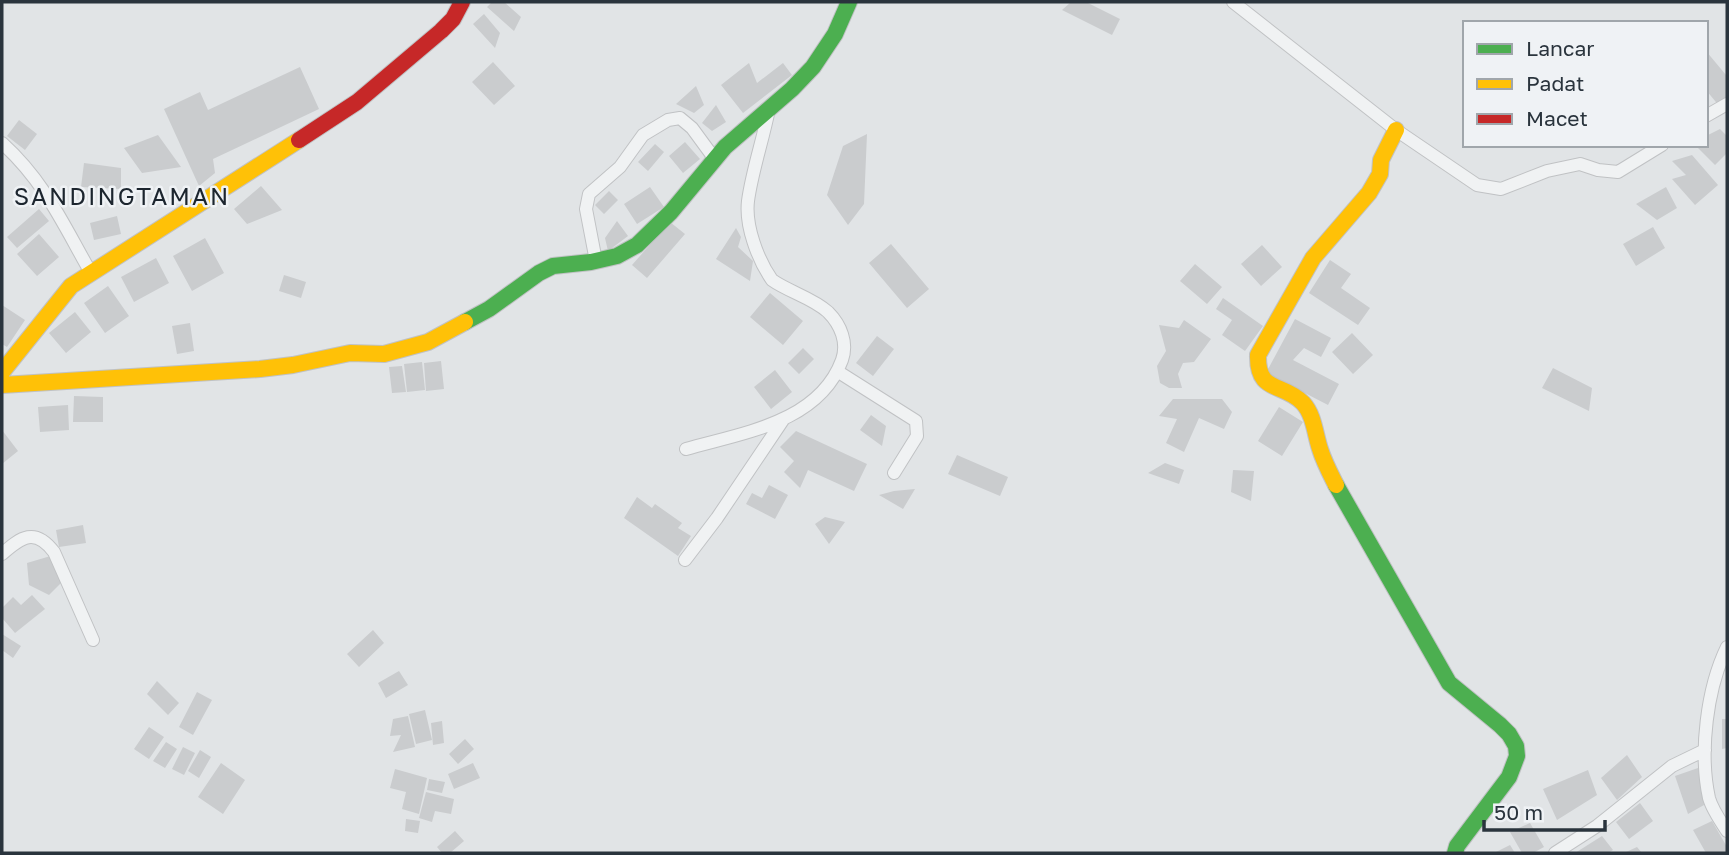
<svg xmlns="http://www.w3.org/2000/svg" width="1729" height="855" viewBox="0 0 1729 855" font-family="'Golos Text',sans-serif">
	<rect width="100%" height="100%" fill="#e1e4e6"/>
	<!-- building -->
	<path fill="#caccce" d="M492,2H504L521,17L514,31L487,7Z
		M1071,2H1086L1120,19L1112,35L1062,10Z
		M484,14L500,33L495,48L473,24Z
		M1706,51L1726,75L1727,73V101L1720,107L1706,90Z
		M493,62L515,86L494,105L472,82Z
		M749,63L757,83L783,63L792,75L743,113L721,85Z
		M300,67L319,109L213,159L215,173L199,186L164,109L200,92L208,110Z
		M696,86L704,105L694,113L676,104Z
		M716,105L726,122L712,131L702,123Z
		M19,120L37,134L25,150L7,136Z
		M1720,129L1727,136V153L1715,165L1695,145H1706V136Z
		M867,134L864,204L848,225L827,195L843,146Z
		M158,135L181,167L142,173L124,148Z
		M685,142L700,159L683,173L669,156Z
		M655,144L664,152L648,171L638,162Z
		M1692,155L1718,185L1695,205L1672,179L1686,175L1672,161Z
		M84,163L121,168V189L81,187Z
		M261,186L282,210L247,224L234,209Z
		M650,187L664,207L637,224L624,204Z
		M1666,187L1677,208L1657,220L1636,204Z
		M609,191L618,200L604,214L595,205Z
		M39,209L49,221L17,248L7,237Z
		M117,216L121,234L94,240L90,223Z
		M617,221L628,236L608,251L605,238Z
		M670,222L685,234L647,278L632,265Z
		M1653,227L1665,248L1636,266L1623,244Z
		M736,228L741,237L738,247L753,261L750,281L716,259Z
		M39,234L59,257L37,276L17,254Z
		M205,238L224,273L192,291L173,256Z
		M891,244L929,289L907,308L869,263Z
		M1262,245L1282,267L1261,286L1241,264Z
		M156,258L169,283L134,302L121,277Z
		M1330,260L1351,274L1341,288L1370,308L1358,325L1309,293Z
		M1195,264L1222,287L1207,304L1180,281Z
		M284,275L306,282L301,298L279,291Z
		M108,286L129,316L105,333L84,303Z
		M770,293L803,321L783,345L750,317Z
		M1223,298L1263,326L1245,351L1222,335L1232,320L1216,309Z
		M2,305L25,320L7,347L2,344Z
		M75,312L91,332L66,353L49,333Z
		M1295,319L1331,338L1321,357L1304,348L1293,360L1339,384L1328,405L1266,373Z
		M1184,320L1211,339L1194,362L1183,363L1178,374L1182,388H1169L1160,383L1157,366L1166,351L1159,325L1179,328Z
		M190,323L194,351L177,354L172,326Z
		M1352,333L1373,355L1353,374L1332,352Z
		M877,336L894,349L873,376L856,363Z
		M803,348L814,359L799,374L788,363Z
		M441,361L444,389L426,391L424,363Z
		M422,362L425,390L407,392L404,364Z
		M402,366L406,392L392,393L389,367Z
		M1553,368L1592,388L1589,411L1542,388Z
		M775,370L792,392L771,409L754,387Z
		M74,396L103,397V422H73Z
		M1173,399H1222L1232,412L1224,429L1199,418L1184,452L1166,443L1177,419L1159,416Z
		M68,405L69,430L40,432L38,407Z
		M1279,407L1303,422L1282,456L1258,441Z
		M871,415L886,426L882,446L860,430Z
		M2,430L18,451L2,464Z
		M796,431L867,464L854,491L808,470L800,488L784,472L794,461L780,447Z
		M957,455L1008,477L1000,496L948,474Z
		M1165,463L1184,470L1179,484L1148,473Z
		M1233,470L1254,471L1251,501L1231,492Z
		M769,485L788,495L775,519L746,504L752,493L762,498Z
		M915,489L903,509L879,495L894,491Z
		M637,497L652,508L655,504L682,523L678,528L691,536L678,556L624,518Z
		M825,517L845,522L829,544L815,524Z
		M83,525L86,543L59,547L56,530Z
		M54,555L65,579L49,595L29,585L27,563Z
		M32,595L45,609L15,633L2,618V608L13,597L21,605Z
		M373,630L384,643L359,667L347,654Z
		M2,634L21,646L13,658L2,650Z
		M399,671L408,685L386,698L378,683Z
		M157,681L179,703L168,715L147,694Z
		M197,692L212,700L193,735L179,727Z
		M425,710L432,740L416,744L409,714Z
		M408,716L415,747L393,752L401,735L390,736L393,719Z
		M1722,719H1727V748L1722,749Z
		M442,721L444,743L433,745L431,723Z
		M149,727L164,737L149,759L134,749Z
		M465,739L474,749L458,764L449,754Z
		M166,742L177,749L165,768L153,761Z
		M183,747L195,753L184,775L172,769Z
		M200,750L211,757L199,778L188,771Z
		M1627,755L1642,777L1617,800L1601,778Z
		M221,763L245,780L223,814L198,797Z
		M473,763L480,778L454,789L448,774Z
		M1698,768L1704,805L1688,814L1675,776Z
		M395,769L427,778L419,814L402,809L406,792L390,788Z
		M1588,770L1597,795L1557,820L1543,789Z
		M429,779L445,782L442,793L427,790Z
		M426,792L454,799L451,814L435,811L432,822L419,818Z
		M1640,803L1653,821L1629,839L1616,822Z
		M406,819L420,821L418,833L405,831Z
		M1712,821L1727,847V853H1706L1693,830Z
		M1530,823L1544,847L1533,853H1522L1510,832Z
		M455,831L464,841L450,853H442L437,847Z
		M1602,836L1613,850L1608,853H1575Z
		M1510,845L1515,853H1494Z
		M1637,847L1642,853H1624Z"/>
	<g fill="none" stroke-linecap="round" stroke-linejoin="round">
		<defs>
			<path id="street" d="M1233,2L1396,130L1477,185L1501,189L1547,171L1580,164L1598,170L1618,172L1662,145
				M1706,116L1727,104
				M2,143C45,182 63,224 91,273
				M596,261L586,209L589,194L620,167L643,135L668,120L680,118L692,128L714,158
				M837,371L916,421L917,436L894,473
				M686,449C741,433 819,423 842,360C848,343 841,325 828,312C813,298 789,292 772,280C758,260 745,226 748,201C752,171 763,140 769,109
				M2,554C21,537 35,527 54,552L93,640
				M685,560L717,518L783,420
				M1727,647C1707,688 1699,752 1709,798C1712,809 1721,822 1727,831
				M1555,853L1597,826L1672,766L1705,750"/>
			<path id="fast" d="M465,322L489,309L539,273L553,266L591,262L617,256L637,245L671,212L725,147L792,89L813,67L835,34L849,2
				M1336,485L1449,683L1500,725L1509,734L1516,746L1517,756L1509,777L1457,846L1455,853"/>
			<path id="slow" d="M2,372L71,286L299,140
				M2,385L260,369L293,365L350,353L384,354L428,342L465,322
				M1336,485C1330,473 1324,462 1320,449C1315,434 1314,415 1303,403C1283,382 1257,394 1258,355L1313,258L1369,193L1380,174L1381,160L1396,130"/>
			<path id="jam" d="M299,140L357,102L441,31L453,19L462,2"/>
		</defs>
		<!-- street casing -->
		<use href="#street" stroke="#c0c2c4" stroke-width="14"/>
		<!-- fast casing -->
		<use href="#fast" stroke="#c0c2c4" stroke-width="18"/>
		<!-- slow casing -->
		<use href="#slow" stroke="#c0c2c4" stroke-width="18"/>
		<!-- jam casing -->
		<use href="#jam" stroke="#c0c2c4" stroke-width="18"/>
		<!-- street -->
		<use href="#street" stroke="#f0f2f3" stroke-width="12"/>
		<!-- fast -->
		<use href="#fast" stroke="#4caf50" stroke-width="16"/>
		<!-- slow -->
		<use href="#slow" stroke="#ffc107" stroke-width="16"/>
		<!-- jam -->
		<use href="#jam" stroke="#c62828" stroke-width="16"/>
	</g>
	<g text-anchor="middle" stroke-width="5" stroke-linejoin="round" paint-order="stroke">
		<!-- quarter labels -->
		<g font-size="24" letter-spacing="2" fill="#1c252e" stroke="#eff2f5">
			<text x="122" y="205">SANDINGTAMAN</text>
		</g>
	</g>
	<!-- border -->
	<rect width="1729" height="855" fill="none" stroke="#2a343d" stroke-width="7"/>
	<!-- legend -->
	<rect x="1463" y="21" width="245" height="126" fill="#eff2f5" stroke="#a0a6ab" stroke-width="2"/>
	<rect x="1477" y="44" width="35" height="10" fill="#4caf50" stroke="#a0a6ab" stroke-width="2"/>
	<text x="1526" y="56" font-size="21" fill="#2a343d">Lancar</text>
	<rect x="1477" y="79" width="35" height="10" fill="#ffc107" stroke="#a0a6ab" stroke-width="2"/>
	<text x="1526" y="91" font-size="21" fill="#2a343d">Padat</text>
	<rect x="1477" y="114" width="35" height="10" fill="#c62828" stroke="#a0a6ab" stroke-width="2"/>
	<text x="1526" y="126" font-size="21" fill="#2a343d">Macet</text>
	<!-- scale -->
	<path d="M1484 820v10h121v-10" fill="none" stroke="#2a343d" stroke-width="3.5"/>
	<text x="1494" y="820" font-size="21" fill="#2a343d" stroke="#eff2f5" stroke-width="5" paint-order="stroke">50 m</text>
</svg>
